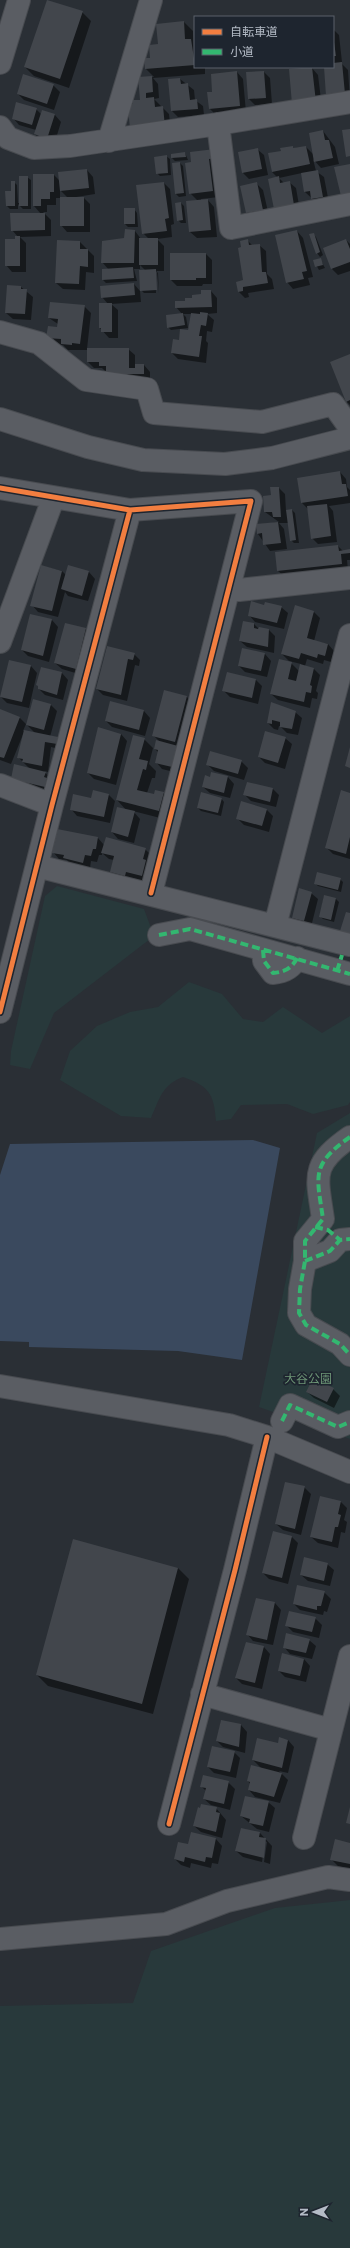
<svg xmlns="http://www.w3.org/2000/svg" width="350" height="2248" viewBox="0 0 350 2248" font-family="Commissioner,'Noto Sans JP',sans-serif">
	<rect width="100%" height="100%" fill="#2a2f35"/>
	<!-- green -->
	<path fill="#28393b" d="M57,886L144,909L154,936L54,1013L30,1069L10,1065L11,1051L45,896Z
		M189,982L222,994L243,1019L263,1022L283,1007L322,1033L350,1016V1102L348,1105L313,1114L287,1104L241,1105L231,1119L216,1121C214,1094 209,1086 183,1077C162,1085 160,1098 151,1118L121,1116L60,1080L70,1051L97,1026L130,1012L158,1007Z
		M350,1113V1439L259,1407L317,1133Z
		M350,1900V2248H0V2006L133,2003L151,1951L275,1908Z"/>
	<!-- water -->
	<path fill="#3a495e" d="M253,1140L280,1148L242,1360L178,1351L29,1347V1342L0,1341V1175L10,1144Z"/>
	<!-- shadow -->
	<path fill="#0007" fill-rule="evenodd" d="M82,12L91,21L69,88L34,76L25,67Z
		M184,22L193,31L195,67H205V74L153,78L158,84L159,98L154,99L169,114L171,133L141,100L139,78L154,77L146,69L145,59H151L159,45Z
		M333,29L339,35L342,62H340L348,70L350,100L325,67H333Z
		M312,68L318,75L322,108L299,110Z
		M237,72L243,79L246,112L216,115L210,109L213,92Z
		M264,72L270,78L272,104L255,105L249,99Z
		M180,79L194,90L195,100L203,106L204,115L178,117L172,111L169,80Z
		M53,85L60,92L54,110L24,100L18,94Z
		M36,109L41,114L42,111L55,115L61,122L54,145L41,140L35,134L36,130L19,125L13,118Z
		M323,131L335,147L339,164L321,168L313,159L316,171L324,177L329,203L319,205L305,192L302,173L279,178L284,183L289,182L296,188L300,211L281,215L278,178L272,172L282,152V149L306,147L314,155Z
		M257,149L264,155L268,175L249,179L243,173Z
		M215,150L219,197L201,199V201L208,200L214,207L217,237L197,238L190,232L187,202L198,201L190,193L193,163Z
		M185,153L188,160L175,161L172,158Z
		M166,156L170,159L171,175L160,176L157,173Z
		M173,163H180L183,166L186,196L179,197L176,194Z
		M87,170L93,177L95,194L70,198H84L90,204V232H67L61,225L68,198L60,190V198H56V205H47V212H43L51,220V236L20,237L26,243V272H12L6,265L18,237L12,230L41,214L34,206L54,175L60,181Z
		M27,177L31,180V209H23L18,204V209H10L7,206L6,192H12L14,182L17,185L18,203H20Z
		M164,183L170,189L174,224L171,225L172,237L157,239L164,246V271H156L158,273L159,293L157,272H155L156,293H144L141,290L140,269H134L137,281L106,283L103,280L109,270L102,262L135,231L141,239H149L143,233ZM140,265L146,271H140Z
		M257,184L263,190L269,216L253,219L246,213Z
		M181,203L184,206L186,223H181L178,220Z
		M134,209L137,213L138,227H128L125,224Z
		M297,231L303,238L313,277L308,278L310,285L293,289L287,282Z
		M313,234L316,237L323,255L320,257L317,253Z
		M346,240L350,244V271L338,275L332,269Z
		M248,241L253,246L259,245L266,251L267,274L272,279L274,289L248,293L249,297L245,298L238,291L244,281L242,248Z
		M80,242L94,256V273L86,272L85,290L63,289L56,283Z
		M171,254H206L212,260V284H203L202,286H177L171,280Z
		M320,259L325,268L319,270L314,261Z
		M134,284L140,291L141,302L111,304L118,310V338H109L100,328V304H108L102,297Z
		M21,287L33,297L31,320L13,319L6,313Z
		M211,291L217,298V313L207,314L214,320L212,332L207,331L206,341L208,343L206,363L178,359L172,353L188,331L192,314H183L186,317L188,328L171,330L168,327L182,314L176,307Z
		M84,306L91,313L87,349H128L135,355V365H144L150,372V380L106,372L102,368H94L88,362V350H68L63,345L54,344L48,338L58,328V324L49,318Z
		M350,355V405L346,401Z
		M340,472L346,479L347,487L350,490V503L329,506L333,511L337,542L318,544L312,538L309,510L302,503L298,479Z
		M279,488L285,494L286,511L292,510L295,513L299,543H294L291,540L289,523H279L284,529L287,549L270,551L258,534L257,525L279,522L265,512Z
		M338,546L343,551L350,550V560H347L348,570L285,577L278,571Z
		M42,566L62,571L66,575L89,572L95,579L88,601L68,596L65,592L58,617L38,612L32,605Z
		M265,606L281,607L288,613L284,629L255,622L249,615Z
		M314,612L320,618L314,641L328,644L334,651L331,662L324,660L323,664L307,659L305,666L314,669L320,675L316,691L318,693L317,699L312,698L310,708L278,700L271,694L291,663L282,654ZM289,661L301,664L299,671Z
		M52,620L58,627L49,662L28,656L22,650Z
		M254,624L259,629L269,630L275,636L274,653L247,647L240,641Z
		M85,629L92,636L82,675L62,669L55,663Z
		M107,647L134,654L140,660L139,666L135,665L127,701L103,695L97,689Z
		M265,654L271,661L267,677L245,672L239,666Z
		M31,666L37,673L29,708L7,703L1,697Z
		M41,668L62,673L68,680L63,700L45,695L39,689Z
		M228,673L256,680L262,686L258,704L230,697L224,691Z
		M165,691L187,697L193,703L178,773L162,769L156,762L158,752L155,749L160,742L153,735Z
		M272,704L295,712L302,718L298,735L287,733L280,726H279L278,730L274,729L268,723Z
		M51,705L57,711L50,737L57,738L64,745L63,750L51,747L48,772L44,771L51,779V793L18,785L30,769L18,757L24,732L11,764L0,760V710L20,718L26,724L23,731L35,733L27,725Z
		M144,711L150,718L145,736L112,727L106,721Z
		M121,734L127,741L116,785L94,779L88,773Z
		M285,738L292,744L285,769L265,763L259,757Z
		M144,739L153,748L149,764L156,771L155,778H152L147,793L154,795L163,793L172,802L168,820L133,811L140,819L134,843L118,839L112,832L127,811L117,800Z
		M241,761L248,768L244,780L214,771L207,764Z
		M228,777L234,784L230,798L210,793L203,787L211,778Z
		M247,783L273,789L279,795L276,807L251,801L245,795Z
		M350,794V859L333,854L326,847Z
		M109,795L115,801L110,823L77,816L71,809L92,799Z
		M221,798L224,802L221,816L201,811L198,808Z
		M267,810L273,816L269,832L244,825L237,818Z
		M98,838L104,845L145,849L152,856L148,882L132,878L131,882L117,878L111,871L114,860L109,859L102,853V855H99L97,862L91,861L90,868L70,864L67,860L59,859L53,852Z
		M340,879L343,882L341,892L318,886L315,883Z
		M311,893L318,899L311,927L299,924L293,918Z
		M324,896L336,899L339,902L334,922L323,919L320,916Z
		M333,1389L340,1396L334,1408L314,1398L307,1392Z
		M304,1487L311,1494L301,1535L283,1530L276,1524Z
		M321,1497L341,1502L347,1508L344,1520L347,1522L345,1533L341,1532L338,1548L318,1543L311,1537Z
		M292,1537L298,1543L288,1584L269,1579L263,1573Z
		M327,1564L334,1570L330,1586L308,1581L301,1575Z
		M178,1568L189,1579L153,1714L48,1686L37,1675Z
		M324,1592L331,1599L327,1612L324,1611L323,1615L300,1610L294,1604Z
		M257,1599L275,1603L281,1610L273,1645L253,1641L247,1634Z
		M315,1618L322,1625L319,1638L293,1632L286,1625Z
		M309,1640L316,1646L312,1659L290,1654L284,1647Z
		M264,1647L270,1654L262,1689L242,1684L236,1678Z
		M304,1659L310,1666L306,1682L285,1677L279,1671Z
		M221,1721L241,1725L247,1732L245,1753L223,1747L217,1741Z
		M280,1739L288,1740L294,1747L288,1773L279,1771L288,1780L280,1803L255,1797L249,1790L250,1784L248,1781L262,1769L253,1760L278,1744Z
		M234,1752L240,1758L236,1778L214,1773L208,1767Z
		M228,1782L235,1789L230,1810L211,1805L204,1799L206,1791L201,1786Z
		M268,1802L275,1808L269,1832L257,1829L241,1816Z
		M216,1808L226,1820L222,1838L201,1832L194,1826Z
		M242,1829L260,1833L272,1846L270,1864L264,1862L267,1842L265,1841L262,1862L243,1857L236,1851Z
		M192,1834L216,1839L222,1846L218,1864L212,1863L211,1868L191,1863L190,1868L181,1865L175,1859L189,1846Z
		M350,1844V1869L338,1866L331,1859Z"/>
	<!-- building -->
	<path fill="#42464c" d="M47,0L83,11L60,79L24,67Z
		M184,21L185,39H191L195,65L145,69L144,58H150L149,45L158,44L156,24Z
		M333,35L336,56H333Z
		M342,62L345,94L326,96L324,67H333V63Z
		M312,67L316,102L292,104L289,69Z
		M237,71L240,106L209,109L207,92H212L211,74Z
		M264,71L266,98L248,99L246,72Z
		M23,74L54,84L47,104L17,94Z
		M152,76L153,92L146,93V98L154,97L155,107L163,106L165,127L130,130L128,105L133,104L132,100H140L138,77Z
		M180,78L181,84L188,83L190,100L197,99L198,109L171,111L168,79Z
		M16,102L37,108L32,125L12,119Z
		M42,110L55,114L47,139L34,134Z
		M350,129V156L346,157L342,130Z
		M323,130L325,140H329L333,158L314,162L309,133Z
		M293,146V148L306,146L310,164L272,172L268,153L281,151L280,148Z
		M258,148L262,169L242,173L238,152Z
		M215,149L217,158L209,159L213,191L189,194L185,163L191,162L190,152Z
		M185,152L186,157L171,158V154Z
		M167,155L168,173L156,174L154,157Z
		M180,162L184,193L175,194L172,163Z
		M350,164V194L341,196L334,167Z
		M87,169L89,188L60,191L58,172Z
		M318,170L323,197L311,199L310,191L304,192L301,173Z
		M33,174H54V192H50V199H41V206H33Z
		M19,176H28V206H19Z
		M279,176L280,183L290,181L294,205L274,209L268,179Z
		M11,181H15V206H6L5,191H11Z
		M164,182L169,218L165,219L167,231L142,234L136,185Z
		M257,182L263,210L246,213L240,186Z
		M60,197H84V226H60Z
		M208,199L211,230L189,232L186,201Z
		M181,202L183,220L177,221L175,203Z
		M124,208H135V224H124Z
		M10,213H45V230L11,231Z
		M125,229L135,230L134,263H101L102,241L124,238Z
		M297,230L307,271L302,272L304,279L286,283L275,235Z
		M314,233L320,252L316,254L309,234Z
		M15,236H20V266H5V239H15Z
		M139,238H158V265H139Z
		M248,239L249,245L260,244L262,272H266L268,283L243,287V291L238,292L236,282L243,280L238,248L241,247L240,241Z
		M346,239L350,249V262L331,269L323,248Z
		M57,240L80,241V249H88V267L80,266L79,284L55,283Z
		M170,253H206V278H196V280H170Z
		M321,258L323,265L315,267L313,260Z
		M133,267L134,278L102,280V269Z
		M156,269L157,290L140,291L139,270Z
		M134,283L135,295L101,298L100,286Z
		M7,285L21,286V289H27L25,314L5,313Z
		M201,290H211L212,307L175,308V301H185V298H192V295L201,294Z
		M50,302L85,305L80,344L72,343V345L61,344V339L46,338L48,326L57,327L58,319L48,318Z
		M99,303H112V332H101V328H99Z
		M200,312L208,313L206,326L201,325L199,336H202L199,357L171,353L173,339L179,340L180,329L188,330L191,313L200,314Z
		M183,313L185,325L167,328L166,315Z
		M87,348H129V368H135V364H144V374H106V366H99V362H87Z
		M350,354V400L346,402L330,362Z
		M340,471L342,484H346L348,496L301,503L297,478Z
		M270,487H279L281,517H273L272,512H264L263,496L271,495Z
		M327,504L331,536L311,539L307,506Z
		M292,509L296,540L290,541L286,510Z
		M278,522L281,543L263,545L262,533L257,534L256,524Z
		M338,545L339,551L350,549V553L341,554L342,564L277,571L275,552Z
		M41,565L62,571L52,611L30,606Z
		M68,565L89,571L82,596L61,589Z
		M251,601L264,605L265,602L282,606L277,623L248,616Z
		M295,605L314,611L307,638L328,644L325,656L318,654L317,658L301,653L299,659L281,654Z
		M30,614L52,619L43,656L21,650Z
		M243,621L254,623V628L258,629L259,627L269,629L268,647L239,641Z
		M65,623L86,628L76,669L54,663Z
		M107,646L135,653L133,660L128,659L121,695L96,689Z
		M242,648L265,653L261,671L238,666Z
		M279,659L292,662L288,679L296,681L300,664L314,668L310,685L312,686L311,693L306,692L304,702L270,694Z
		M9,660L31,665L22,702L0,697Z
		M41,667L62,672L57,695L38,689V686L36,685Z
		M227,672L256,679L252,698L222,691Z
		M164,690L187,696L175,742L152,736Z
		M33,699L51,704L44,730L26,725Z
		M110,701L144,710L139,730L105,721Z
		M271,702L296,711L292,729L280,727V722L272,720V724L267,723Z
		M0,709L20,717L4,758L0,757Z
		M98,727L121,734L110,779L87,773Z
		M24,730L58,737L57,744L45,742L42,766L22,762L23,759L17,758Z
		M265,731L286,737L278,763L258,757Z
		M133,735L145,738L139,759L148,761L146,770L143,769L137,790L154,794L155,790L164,792L159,811L116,800Z
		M156,740L178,746L172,767L155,763L158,750L154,749Z
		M350,747V768L345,766Z
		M210,751L242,760L238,774L206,765Z
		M14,764L46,772L44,777L47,778L45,787L11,779Z
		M211,772L228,776L224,793L202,787L205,775L210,777Z
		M247,782L273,788L270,802L243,795Z
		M93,790L109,794L104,817L70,810L73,794L91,798Z
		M341,790L350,793V837L346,854L325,848Z
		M201,792L222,798L218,813L197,808Z
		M241,801L267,809L262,826L236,819Z
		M117,807L135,811L128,837L111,832Z
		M57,829L98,837L96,849H93L91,856L85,855L83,863L63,858L64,855L52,853Z
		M106,837L146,848L143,859L146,860L142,876L126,872L125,876L110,872L114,856L101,853Z
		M317,872L341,878L338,890L314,884Z
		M299,888L312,892L304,921L292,918Z
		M324,895L336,898L331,920L319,917Z
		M346,912L350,913V934L340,931Z
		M313,1378L334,1388L327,1402L306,1392Z
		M285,1482L305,1486L295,1529L275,1524Z
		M320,1496L341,1501L338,1514L341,1515L338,1527H335L332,1542L310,1537Z
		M273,1531L292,1536L282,1578L262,1573Z
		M73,1539L178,1568L142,1704L36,1675Z
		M304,1557L328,1563L324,1581L300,1575Z
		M297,1585L325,1591L321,1606H317V1610L293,1604Z
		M256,1598L275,1602L267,1640L246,1635Z
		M289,1611L316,1617L312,1632L285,1626Z
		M286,1633L310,1639L306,1653L283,1648Z
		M246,1642L264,1646L255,1683L235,1678Z
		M282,1653L304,1659L300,1676L278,1671Z
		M221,1720L241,1724L239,1747L216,1741Z
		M279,1737L288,1740L282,1768L252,1760L257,1738L278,1743Z
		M212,1746L235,1751L230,1772L207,1767Z
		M251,1765L282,1773L274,1797L248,1790L250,1782L247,1781Z
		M203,1775L229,1781L224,1804L203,1799L206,1788L200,1787Z
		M245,1796L269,1801L263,1826L249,1823L250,1819L240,1816Z
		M201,1804L217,1807L216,1812L220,1813L216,1832L193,1826L198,1807L200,1808Z
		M350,1807V1824L346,1823Z
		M241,1828L260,1832L259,1837L266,1838L264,1858L235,1851Z
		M191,1832L216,1838L212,1858L206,1857L205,1862L185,1857L184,1862L174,1859L178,1842L188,1844Z
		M335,1839L350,1843V1864L330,1860Z"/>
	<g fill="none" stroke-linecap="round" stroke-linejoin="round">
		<defs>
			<path id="minor" d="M0,63L19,0
				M218,124L231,228L350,204
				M0,127L8,138L34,148L70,146L218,124L350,102
				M109,141L151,0
				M0,332L39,343L86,380L147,389L154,413L262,422L333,404L350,428
				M0,419L88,447L143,460L225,464L272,458L350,438
				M0,488L130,510L251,501L151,893
				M229,589L239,590L350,578
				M0,642L53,499
				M0,785L52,805
				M37,866L350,945
				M275,926L350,635
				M159,935L190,929L350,974
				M263,950L264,961L273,973C285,972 292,968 297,958
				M0,1012L52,805L130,510
				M350,1137C310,1165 317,1176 323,1219L305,1241V1261L300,1289L299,1313L306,1325L340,1344L350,1355
				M305,1261L330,1251L340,1240L350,1239
				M0,1386L229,1425L267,1437L350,1472
				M282,1421L290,1405L338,1427L350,1422
				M202,1694L331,1730
				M169,1824L235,1570L267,1437
				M304,1838L350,1656
				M0,1939L166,1924L227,1901L328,1877L350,1880"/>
		</defs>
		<!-- minor casing -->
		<use href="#minor" stroke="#484b50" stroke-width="24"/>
		<!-- minor -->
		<use href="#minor" stroke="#5a5d63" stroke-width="22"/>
		<!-- quiet -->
		<path stroke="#33b770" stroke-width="4" stroke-dasharray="8 4" stroke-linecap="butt" d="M159,935L190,929L350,974
			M263,950L264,961L273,973C285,972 292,968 297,958
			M337,971L342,955
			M350,1137C310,1165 317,1176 323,1219L305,1241V1261L300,1289L299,1313L306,1325L340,1344L350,1355
			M315,1227L328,1230L340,1240
			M305,1261L330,1251L340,1240L350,1239
			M282,1421L290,1405L338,1427L350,1422"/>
		<defs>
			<path id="cycleway" d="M0,488L130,510L251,501L151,893
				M0,1012L52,805L130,510
				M169,1824L235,1570L267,1437"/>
		</defs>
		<!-- cycleway casing -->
		<use href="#cycleway" stroke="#1e252f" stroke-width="8"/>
		<!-- cycleway -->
		<use href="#cycleway" stroke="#f27e40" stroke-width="5"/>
	</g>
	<g text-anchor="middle" stroke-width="3.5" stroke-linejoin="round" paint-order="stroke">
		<!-- park labels -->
		<g font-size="12" fill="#6d9576" stroke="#1e252f">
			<text x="308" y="1383">大谷公園</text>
		</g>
	</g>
	<!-- legend -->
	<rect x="194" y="16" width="140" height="52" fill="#1e252f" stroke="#5a616b"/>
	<rect x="202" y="29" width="20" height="6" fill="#f27e40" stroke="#5a616b"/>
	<text x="230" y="36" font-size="12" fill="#b4bbc6">自転車道</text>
	<rect x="202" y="49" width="20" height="6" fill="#33b770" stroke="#5a616b"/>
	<text x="230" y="56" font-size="12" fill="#b4bbc6">小道</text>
	<!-- north arrow -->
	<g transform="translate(314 2212) rotate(270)" stroke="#1e252f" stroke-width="3" paint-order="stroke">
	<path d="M0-3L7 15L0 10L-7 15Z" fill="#b4bbc6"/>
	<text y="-6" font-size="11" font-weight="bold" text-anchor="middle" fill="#b4bbc6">N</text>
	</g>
</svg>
